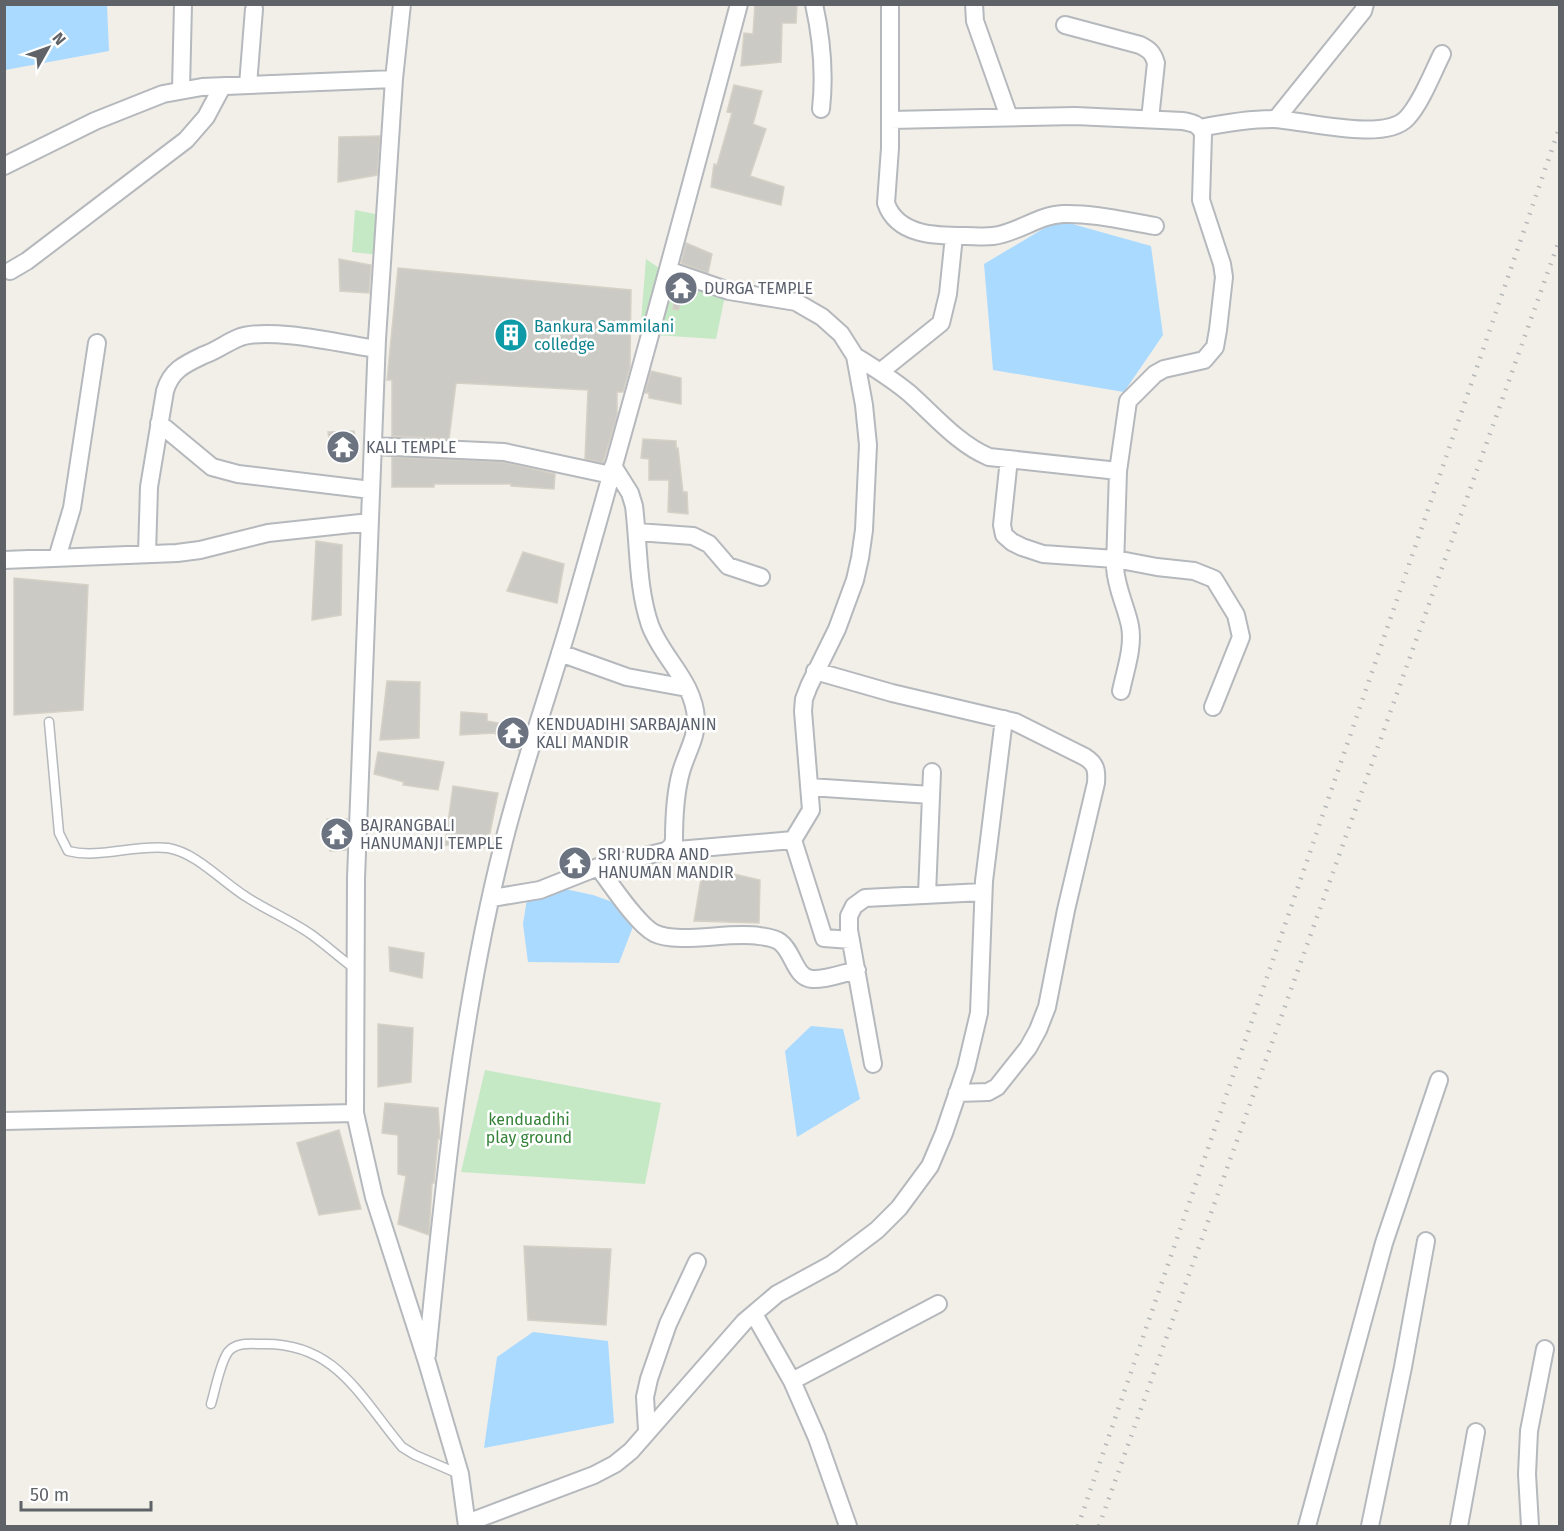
<svg xmlns="http://www.w3.org/2000/svg" width="1564" height="1531" viewBox="0 0 1564 1531" font-family="'Fira Sans',sans-serif">
	<rect width="100%" height="100%" fill="#f1efe8"/>
	<!-- green -->
	<path fill="#c5e8c5" d="M355,210L380,215L379,255L352,252Z
		M646,259L672,277L725,296L716,339L640,334Z
		M485,1070L661,1103L645,1184L461,1172Z"/>
	<!-- water -->
	<path fill="#aadaff" d="M5,4L107,5L109,51L5,70Z
		M1058,220L1151,246L1163,335L1124,392L993,370L984,264Z
		M565,889L593,895L618,904L634,924L619,963L528,962L523,924L527,899Z
		M811,1026L843,1029L860,1099L797,1137L785,1051Z
		M533,1332L608,1341L614,1423L484,1448L497,1357Z"/>
	<!-- building -->
	<path fill="#cccac5" stroke="#d6d1c6" stroke-width="1.5" d="M755,4H797L796,23H782L781,62L741,66L744,33L753,34Z
		M734,85L762,91L753,124L766,129L750,176L784,187L781,205L711,187L714,164L717,165L732,113L727,112Z
		M380,136L377,175L338,182L339,137Z
		M686,243L712,254L708,273L681,263Z
		M339,259L371,265L369,293L340,291Z
		M398,268L631,290L630,367L623,392H617V416L603,463L585,459L588,390L456,383L449,439L392,436V380H387Z
		M677,284L688,288L678,310L673,309Z
		M651,371L681,378V404L649,398V393H645Z
		M354,431L356,441L355,454H331L328,432Z
		M643,439L676,441V448H678L683,492H687L688,514L668,512L669,480H649V459L641,458Z
		M392,457L503,462L555,474L554,489L511,486V484H434V487H392Z
		M316,541L342,545L341,615L312,620Z
		M523,552L564,564L557,603L507,591Z
		M14,578L88,585L83,710L14,715Z
		M387,681L420,682L419,738L380,740Z
		M461,712L487,714V721L524,728L518,750L494,733L460,735Z
		M378,752L444,762L438,790L403,785L404,782L374,774Z
		M453,786L498,793L487,848L445,845Z
		M327,819H347L346,850L330,851Z
		M703,867L760,880L759,923L694,921Z
		M389,947L424,953L422,978L390,971Z
		M378,1024L413,1028L411,1082L378,1087Z
		M385,1103L438,1108L440,1139H438L434,1183H432L429,1235L398,1224L406,1176L398,1174V1135L382,1133Z
		M339,1130L361,1209L319,1215L297,1143Z
		M524,1246L611,1249L606,1325L528,1320Z"/>
	<g fill="none" stroke-linecap="round" stroke-linejoin="round">
		<defs>
			<path id="lane" d="M49,722L59,833L68,851C100,859 135,844 168,848C197,853 221,881 245,896C266,910 291,920 312,935C327,946 340,958 355,969
				M211,1404C215,1391 220,1363 228,1352C236,1342 250,1344 262,1344C336,1342 360,1397 402,1447L415,1455L459,1474"/>
			<path id="street" d="M402,4L394,79L377,339L356,878L355,1113L374,1197L427,1362L460,1474L467,1526
				M814,4C822,40 825,73 821,109
				M890,4V148L886,203C897,236 937,236 965,236C974,236 984,237 993,236C1018,233 1038,215 1063,214C1093,213 1125,221 1155,226
				M974,4L975,21L1009,117
				M1065,25L1140,45C1150,50 1153,53 1156,63L1150,119
				M248,85L254,9
				M181,90L183,4
				M1276,119L1363,11L1365,4
				M890,120L1075,116L1183,121C1193,123 1199,124 1203,134L1201,200L1222,264L1224,277L1218,330L1215,347L1204,360L1164,369L1155,374L1128,401L1118,471L1115,567C1116,588 1126,606 1130,626C1134,647 1125,671 1121,691
				M1200,128C1225,123 1248,119 1273,119C1304,120 1384,143 1407,118C1421,103 1432,74 1442,54
				M4,166L95,121L163,94L202,87L394,79
				M668,270L729,291L796,302L822,317L841,334L855,356L864,405L868,445L864,530L860,558L855,580L837,629L809,686L804,699L803,711L811,810L793,840L824,938L851,940
				M10,271L27,261L186,140L206,117L222,87
				M855,356C873,367 892,379 909,393C935,416 958,444 989,457L1118,471
				M880,372L941,323L948,294L954,236
				M159,423L212,467L238,474L371,490
				M373,446L504,452L611,475
				M1009,459L1002,525L1004,535L1012,542L1022,547L1043,554L1115,559L1157,567L1194,571L1214,579L1236,615L1241,637L1213,707
				M637,532L693,536L709,544L728,566L761,577
				M147,554L149,487L165,391C171,370 185,364 204,355C216,351 226,343 238,338C267,326 343,344 376,349
				M57,558L72,508L97,343
				M4,560L177,553L200,550L268,533L370,522
				M560,653L627,677L687,688
				M815,671L892,693L1015,722L1085,757C1096,764 1097,770 1096,783L1066,910L1047,1007L1038,1030L1028,1048L997,1087L988,1092L957,1093
				M809,787L931,795
				M666,851L793,840
				M598,867C611,884 637,924 654,933C678,945 730,931 759,936C766,937 775,938 780,942C793,951 795,978 812,979C826,980 843,973 857,970
				M927,894L932,772
				M492,898L540,890L598,867L666,851L672,846L674,840C674,817 675,794 681,772C686,754 697,737 696,719C694,681 662,658 650,625C637,587 639,546 634,506L630,493L613,466
				M873,1064L849,930V916L854,906L865,898L983,892
				M4,1121L355,1113
				M754,1314L792,1381L817,1438L848,1526
				M427,1355C444,1184 461,1011 503,845C522,768 549,693 571,617C629,414 685,209 739,4
				M792,1381L938,1304
				M647,1430L645,1397L649,1379L668,1324L697,1262
				M467,1523L594,1475L615,1464L631,1451L744,1322L777,1294L832,1264L877,1230L899,1208L930,1166L944,1133L966,1068L979,1013L984,881L1004,719
				M1307,1526L1384,1243L1439,1080
				M1370,1526L1403,1367L1426,1241
				M1459,1526L1476,1432
				M1530,1526L1527,1474L1529,1431L1545,1349"/>
		</defs>
		<!-- lane casing -->
		<use href="#lane" stroke="#b5b8bc" stroke-width="11"/>
		<!-- street casing -->
		<use href="#street" stroke="#b5b8bc" stroke-width="20"/>
		<!-- lane -->
		<use href="#lane" stroke="#fff" stroke-width="8"/>
		<!-- street -->
		<use href="#street" stroke="#fff" stroke-width="16"/>
		<!-- rail -->
		<path stroke="#b6b7b8" stroke-width="4.5" stroke-dasharray="1.5 8" stroke-linecap="butt" d="M1078,1526L1560,126
			M1099,1526L1560,238"/>
	</g>
	<!-- icons -->
	<defs>
		<symbol id="temple-disc" viewBox="-11 -11 22 22"><circle r="9.5" fill="#6b7280" stroke="#fff"/><path d="M0-6L5-2H3V0L6.5 2.5H4V6H1.5V3h-3V6H-4V2.5H-6.5L-3 0V-2H-5Z" fill="#fff"/></symbol>
		<symbol id="building-disc" viewBox="-11 -11 22 22"><circle r="9.5" fill="#0f9aa8" stroke="#fff"/><path d="M-4-6H4V6H1V3H-1V6H-4ZM-2.5-4.3h1.7v1.8h-1.7ZM.8-4.3h1.7v1.8H.8ZM-2.5-1h1.7V.8h-1.7ZM.8-1h1.7V.8H.8Z" fill="#fff"/></symbol>
	</defs>
	<g fill-rule="evenodd">
		<use href="#temple-disc" x="662" y="269" width="38" height="38"/>
		<use href="#building-disc" x="492" y="316" width="38" height="38"/>
		<use href="#temple-disc" x="324" y="428" width="38" height="38"/>
		<use href="#temple-disc" x="494" y="714" width="38" height="38"/>
		<use href="#temple-disc" x="318" y="815" width="38" height="38"/>
		<use href="#temple-disc" x="556" y="844" width="38" height="38"/>
	</g>
	<g text-anchor="middle" stroke-width="5" stroke-linejoin="round" paint-order="stroke">
		<!-- worship labels -->
		<g font-size="16" fill="#5b616d" stroke="#fff" text-anchor="start">
			<text x="704" y="294">DURGA TEMPLE</text>
			<text x="366" y="453">KALI TEMPLE</text>
			<text x="536" y="730">KENDUADIHI SARBAJANIN<tspan x="536" dy="18">KALI MANDIR</tspan></text>
			<text x="360" y="831">BAJRANGBALI<tspan x="360" dy="18">HANUMANJI TEMPLE</tspan></text>
			<text x="598" y="860">SRI RUDRA AND<tspan x="598" dy="18">HANUMAN MANDIR</tspan></text>
		</g>
		<!-- culture labels -->
		<g font-size="16" fill="#0d838f" stroke="#fff" text-anchor="start">
			<text x="534" y="332">Bankura Sammilani<tspan x="534" dy="18">colledge</tspan></text>
		</g>
		<!-- park labels -->
		<g font-size="16" fill="#348238" stroke="#fff">
			<text x="529" y="1125">kenduadihi<tspan x="529" dy="18">play ground</tspan></text>
		</g>
	</g>
	<!-- border -->
	<rect width="1564" height="1531" fill="none" stroke="#5f6368" stroke-width="12"/>
	<!-- north arrow -->
	<g transform="translate(48 48) rotate(50)" stroke="#ffffff" stroke-width="4.5" paint-order="stroke">
	<path d="M0-4.5L10 22L0 15L-10 22Z" fill="#5f6368"/>
	<text y="-9" font-size="16" font-weight="bold" text-anchor="middle" fill="#5f6368">N</text>
	</g>
	<!-- scale -->
	<path d="M21 1501v9h130v-9" fill="none" stroke="#5f6368" stroke-width="3"/>
	<text x="30" y="1501" font-size="18" fill="#5f6368" stroke="#ffffff" stroke-width="4.5" paint-order="stroke">50 m</text>
</svg>
